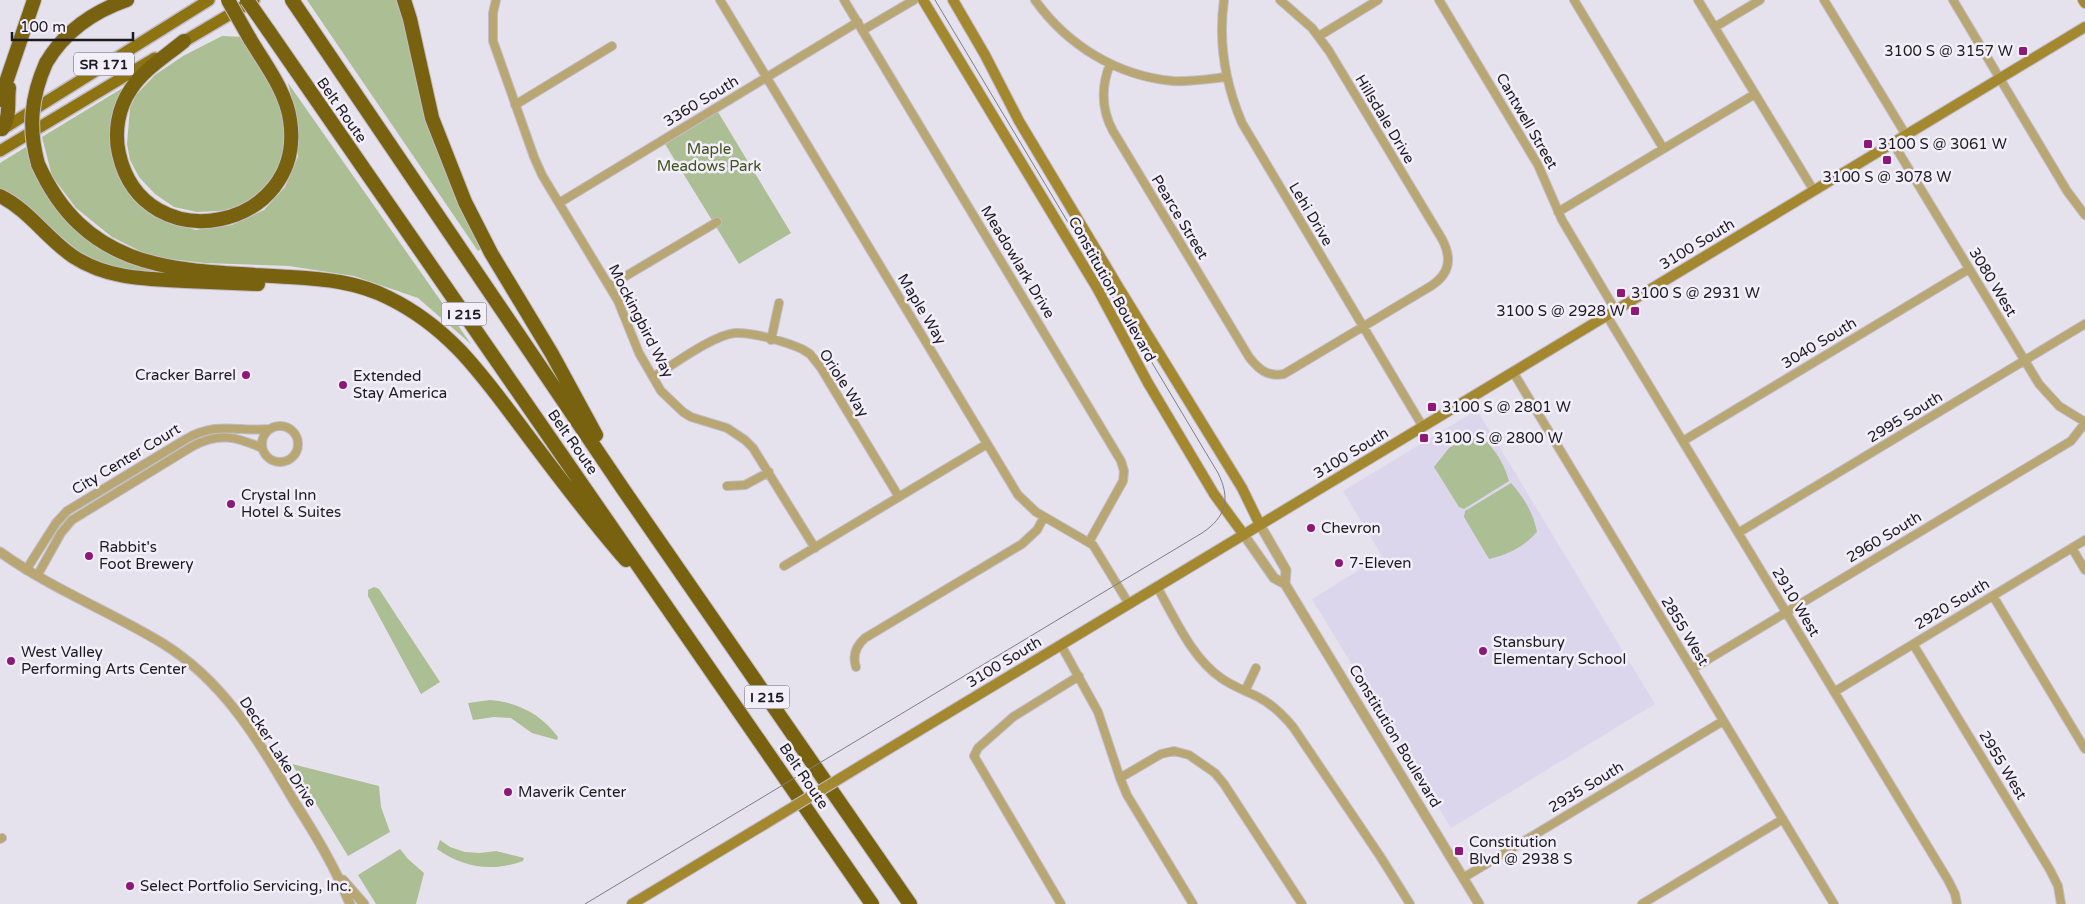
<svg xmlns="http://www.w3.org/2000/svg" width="2085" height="904" viewBox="0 0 2085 904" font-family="'Varela Round',sans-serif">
<rect width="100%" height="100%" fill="#e5e1ed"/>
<path fill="#dbd6ec" d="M1477,410L1655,704L1451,828L1312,599L1382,556L1343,491Z"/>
<path fill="#acbe93" d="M307,0H399L412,47L482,248L478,251Z
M222,36L245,37L280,99L288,131L285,157L266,189L236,210L197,212L174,207L155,194L139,177L130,160L127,144L130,108L136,95L155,75L183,56Z
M288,83L471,344L418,298L354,276L289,266L205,263L152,257L112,237L76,208L52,176L42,137L126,86L116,163L157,214L195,230L232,225L264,210L285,187L298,157V123Z
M718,112L791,233L739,264L665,144Z
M26,147L37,180L55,205L79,230L182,275L110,268L77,250L17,199L0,190V163Z
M1466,438L1484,439C1497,452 1504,464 1509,481L1464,509L1459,507L1434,467L1449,448Z
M1511,483C1524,498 1533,512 1537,532C1523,547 1510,554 1489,559L1464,517L1465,511Z
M374,587L379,589L440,682L421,694L368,596V590Z
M490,700C518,702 542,715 558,737L557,740L532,733L511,718L494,717L473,720L468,703Z
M292,764L379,786L381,807L390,832L348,856Z
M440,840L450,847L465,852L480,853L496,851L524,858L523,861C492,872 464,868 437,849Z
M400,849L408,859L424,873L416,904H376L358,875Z"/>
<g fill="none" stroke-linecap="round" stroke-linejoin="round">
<defs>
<path id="minor" d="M496,0L493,13V41L534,157L542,175L618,301L639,353L661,391L683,412L691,417L727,428L745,440L753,448L815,548
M720,0L1018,495L1036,512L1093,545L1129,604
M844,0L1121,461L1124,471L1123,481L1089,542
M1035,0C1067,45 1117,76 1173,81C1191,82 1208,79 1226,77
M1224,0C1218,43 1225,83 1242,123L1423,427
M1439,0L1538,165L1562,220L1616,311
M1574,0L1663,148
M1698,0L1814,191
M1824,0L1906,135
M1953,0L2067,191L2085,215
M1715,27L1760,0
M863,30L914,0
M1319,36L1378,0
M1110,64C1101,87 1101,109 1113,131L1249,357C1259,370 1268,377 1284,374L1431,286C1450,274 1452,258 1442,239L1329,51L1312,28L1280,0
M515,105L612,46
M1893,143L2039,384L2059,406L2085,422
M559,203L858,22
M1558,212L1755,94
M609,286L717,222
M1607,316L1948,880L1955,894L1957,904
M771,340L779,303
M1513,372L1834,904
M653,377C673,365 713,335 735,333C753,332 786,342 802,349L810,354L821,368L899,497
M262 444a18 18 0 1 1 36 0a18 18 0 1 1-36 0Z
M1683,441L1969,269
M727,486L745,485L769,472
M1738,533L2085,324
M2072,548L2085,570
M784,566L987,444
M26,570L56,523L67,511L186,439C218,421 236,432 270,429
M37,576L61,533L72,520L193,446C219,432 237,437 262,448
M1157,587C1175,618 1191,657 1221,678C1232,686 1246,691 1258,697C1272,704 1283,715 1293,727L1380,856L1410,904
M1993,596L2085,749
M1913,644L2050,870L2058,886L2061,904
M1061,645L1098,712L1120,778L1127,795L1193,904
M856,667C852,655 856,646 865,638L1022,544L1037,530L1044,517
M1692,669L2071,441L2085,423
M1245,691L1256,668
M1834,692L2085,540
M1120,778L1161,754L1174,751L1189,755L1215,773L1224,784L1302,904
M0,839L2,838
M1463,878L1723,721
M1061,904L974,756L978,748L1013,717L1079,676
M1642,904L1783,819"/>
<path id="tertiary" d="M1260,525L1286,570L1285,584
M1244,535L1274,578L1285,584L1479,904
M0,552C50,588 109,611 162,643C224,681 258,740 294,801C315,834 335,867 350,904
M343,880L364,904"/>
<path id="secondary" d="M923,0L1097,288L1148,383L1214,494L1244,535
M953,0L985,55L1019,121L1119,288L1242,488L1260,525
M2083,0L2085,3
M862,765L2085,27
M632,904L765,824"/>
<path id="primary" d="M178,45L254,0
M1,130L209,0
M0,151L155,58"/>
<path id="motorway" d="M292,0L623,489L910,904
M404,0L410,19L432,118L465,202L491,253L552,354L596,435
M268,30L872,904
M184,41C166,56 144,69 131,89C118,108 114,132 119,154C144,263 307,230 290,120C286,91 265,64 250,39
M46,63C65,31 92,12 127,0
M0,100L34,0
M2,129C11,116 7,102 9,88
M38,164C89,277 184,270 290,277C325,279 358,282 389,298C452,329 484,378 525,432C558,476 590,519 626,560
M0,196C29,210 47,239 74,257C108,279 146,279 185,281C210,282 234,283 258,284"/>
</defs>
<use href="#minor" stroke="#c1bdc8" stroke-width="10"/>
<use href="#tertiary" stroke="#c1bdc8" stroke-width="11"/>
<use href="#secondary" stroke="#c1bdc8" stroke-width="12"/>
<use href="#primary" stroke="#c1bdc8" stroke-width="14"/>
<use href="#motorway" stroke="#c1bdc8" stroke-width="16"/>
<use href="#minor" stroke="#b8a772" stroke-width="8"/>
<use href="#tertiary" stroke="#b8a772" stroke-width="9"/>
<use href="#secondary" stroke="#a3882f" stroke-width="10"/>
<use href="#primary" stroke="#8d7311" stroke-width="11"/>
<use href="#motorway" stroke="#78620f" stroke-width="14"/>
<path stroke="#807d85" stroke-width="1" d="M585,904L1202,533C1226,517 1231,499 1218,473L935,0"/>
<defs>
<path id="secondary-bridge" d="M765,824L862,765"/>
<path id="motorway-bridge" d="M228,0L250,39
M247,0L268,30
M38,164C28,128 31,97 46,63"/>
</defs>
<use href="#secondary-bridge" stroke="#c1bdc8" stroke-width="12" stroke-linecap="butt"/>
<use href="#motorway-bridge" stroke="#c1bdc8" stroke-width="16" stroke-linecap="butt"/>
<use href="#secondary-bridge" stroke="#a3882f" stroke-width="10"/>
<use href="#motorway-bridge" stroke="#78620f" stroke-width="14"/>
</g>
<g fill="#8e1878" stroke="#f3effa" stroke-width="2">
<rect x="2018" y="46" width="10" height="10" rx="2.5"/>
<rect x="1863" y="139" width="10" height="10" rx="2.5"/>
<rect x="1882" y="155" width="10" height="10" rx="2.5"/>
<rect x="1616" y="288" width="10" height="10" rx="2.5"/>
<rect x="1630" y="306" width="10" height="10" rx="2.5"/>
<circle cx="246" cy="375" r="5"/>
<circle cx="343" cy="385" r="5"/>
<rect x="1427" y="402" width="10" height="10" rx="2.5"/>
<rect x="1419" y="433" width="10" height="10" rx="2.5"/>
<circle cx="231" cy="504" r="5"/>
<circle cx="1311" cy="528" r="5"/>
<circle cx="89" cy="556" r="5"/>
<circle cx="1339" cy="563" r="5"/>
<circle cx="1483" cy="651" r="5"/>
<circle cx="11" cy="661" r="5"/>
<circle cx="508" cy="792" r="5"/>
<rect x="1454" y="846" width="10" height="10" rx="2.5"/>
<circle cx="130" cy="886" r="5"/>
</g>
<g text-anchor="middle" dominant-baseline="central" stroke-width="5" stroke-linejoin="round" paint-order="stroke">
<g fill="#f3effa" stroke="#5d5b61" stroke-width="1">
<rect x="74" y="52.5" width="60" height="23" rx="4"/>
<rect x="441.5" y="302.5" width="45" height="23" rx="4"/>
<rect x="744.5" y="685.5" width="45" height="23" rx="4"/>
</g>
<g font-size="14" font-weight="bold" fill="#1d1b20">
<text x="104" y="64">SR 171</text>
<text x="464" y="314">I 215</text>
<text x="767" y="697">I 215</text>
</g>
<g font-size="15" fill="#1d1b20" stroke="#f3effa" text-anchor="start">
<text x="2013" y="51" text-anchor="end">3100 S @ 3157 W</text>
<text x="1878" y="144">3100 S @ 3061 W</text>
<text x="1887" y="177" text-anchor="middle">3100 S @ 3078 W</text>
<text x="1631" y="293">3100 S @ 2931 W</text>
<text x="1625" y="311" text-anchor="end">3100 S @ 2928 W</text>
<text x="236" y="375" text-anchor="end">Cracker Barrel</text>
<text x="353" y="376">Extended<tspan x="353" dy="17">Stay America</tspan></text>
<text x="1442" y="407">3100 S @ 2801 W</text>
<text x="1434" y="438">3100 S @ 2800 W</text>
<text x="241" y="495">Crystal Inn<tspan x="241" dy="17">Hotel &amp; Suites</tspan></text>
<text x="1321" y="528">Chevron</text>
<text x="99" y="547">Rabbit's<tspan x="99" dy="17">Foot Brewery</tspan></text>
<text x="1349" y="563">7-Eleven</text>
<text x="1493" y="642">Stansbury<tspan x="1493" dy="17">Elementary School</tspan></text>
<text x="21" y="652">West Valley<tspan x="21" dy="17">Performing Arts Center</tspan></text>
<text x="518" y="792">Maverik Center</text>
<text x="1469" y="842">Constitution<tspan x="1469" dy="17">Blvd @ 2938 S</tspan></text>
<text x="140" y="886">Select Portfolio Servicing, Inc.</text>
</g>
<g font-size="15" fill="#1d1b20" stroke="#f3effa">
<text transform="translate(701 101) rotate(-31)">3360 South</text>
<text transform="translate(342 110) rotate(55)">Belt Route</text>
<text transform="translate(1385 119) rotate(59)">Hillsdale Drive</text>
<text transform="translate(1527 121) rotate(60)">Cantwell Street</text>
<text transform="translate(1311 214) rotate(59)">Lehi Drive</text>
<text transform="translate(1180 217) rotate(59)">Pearce Street</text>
<text transform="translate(1697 244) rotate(-31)">3100 South</text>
<text transform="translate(1018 262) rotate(59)">Meadowlark Drive</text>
<text transform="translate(1993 282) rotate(59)">3080 West</text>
<text transform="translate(1112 289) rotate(61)">Constitution Boulevard</text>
<text transform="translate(922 309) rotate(59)">Maple Way</text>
<text transform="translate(641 321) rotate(63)">Mockingbird Way</text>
<text transform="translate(1819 343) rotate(-31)">3040 South</text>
<text transform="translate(844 383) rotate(57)">Oriole Way</text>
<text transform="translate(1905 417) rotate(-31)">2995 South</text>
<text transform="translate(573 442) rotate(55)">Belt Route</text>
<text transform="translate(1351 453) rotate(-31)">3100 South</text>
<text transform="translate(126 459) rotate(-31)">City Center Court</text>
<text transform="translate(1884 537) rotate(-31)">2960 South</text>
<text transform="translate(1796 602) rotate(59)">2910 West</text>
<text transform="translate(1952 604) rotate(-31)">2920 South</text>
<text transform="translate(1685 631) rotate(59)">2855 West</text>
<text transform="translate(1004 662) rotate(-31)">3100 South</text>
<text transform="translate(1395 736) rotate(59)">Constitution Boulevard</text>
<text transform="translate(278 752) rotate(57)">Decker Lake Drive</text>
<text transform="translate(2003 765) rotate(59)">2955 West</text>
<text transform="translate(804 776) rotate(56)">Belt Route</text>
<text transform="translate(1586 787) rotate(-31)">2935 South</text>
</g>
<g font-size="15" fill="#40521e" stroke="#f3effa">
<text x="709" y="149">Maple<tspan x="709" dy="17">Meadows Park</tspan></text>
</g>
</g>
<path d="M12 32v8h121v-8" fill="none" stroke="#1d1b20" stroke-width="2.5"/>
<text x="20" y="32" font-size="15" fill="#1d1b20" stroke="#f3effa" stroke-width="4" paint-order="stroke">100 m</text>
</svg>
